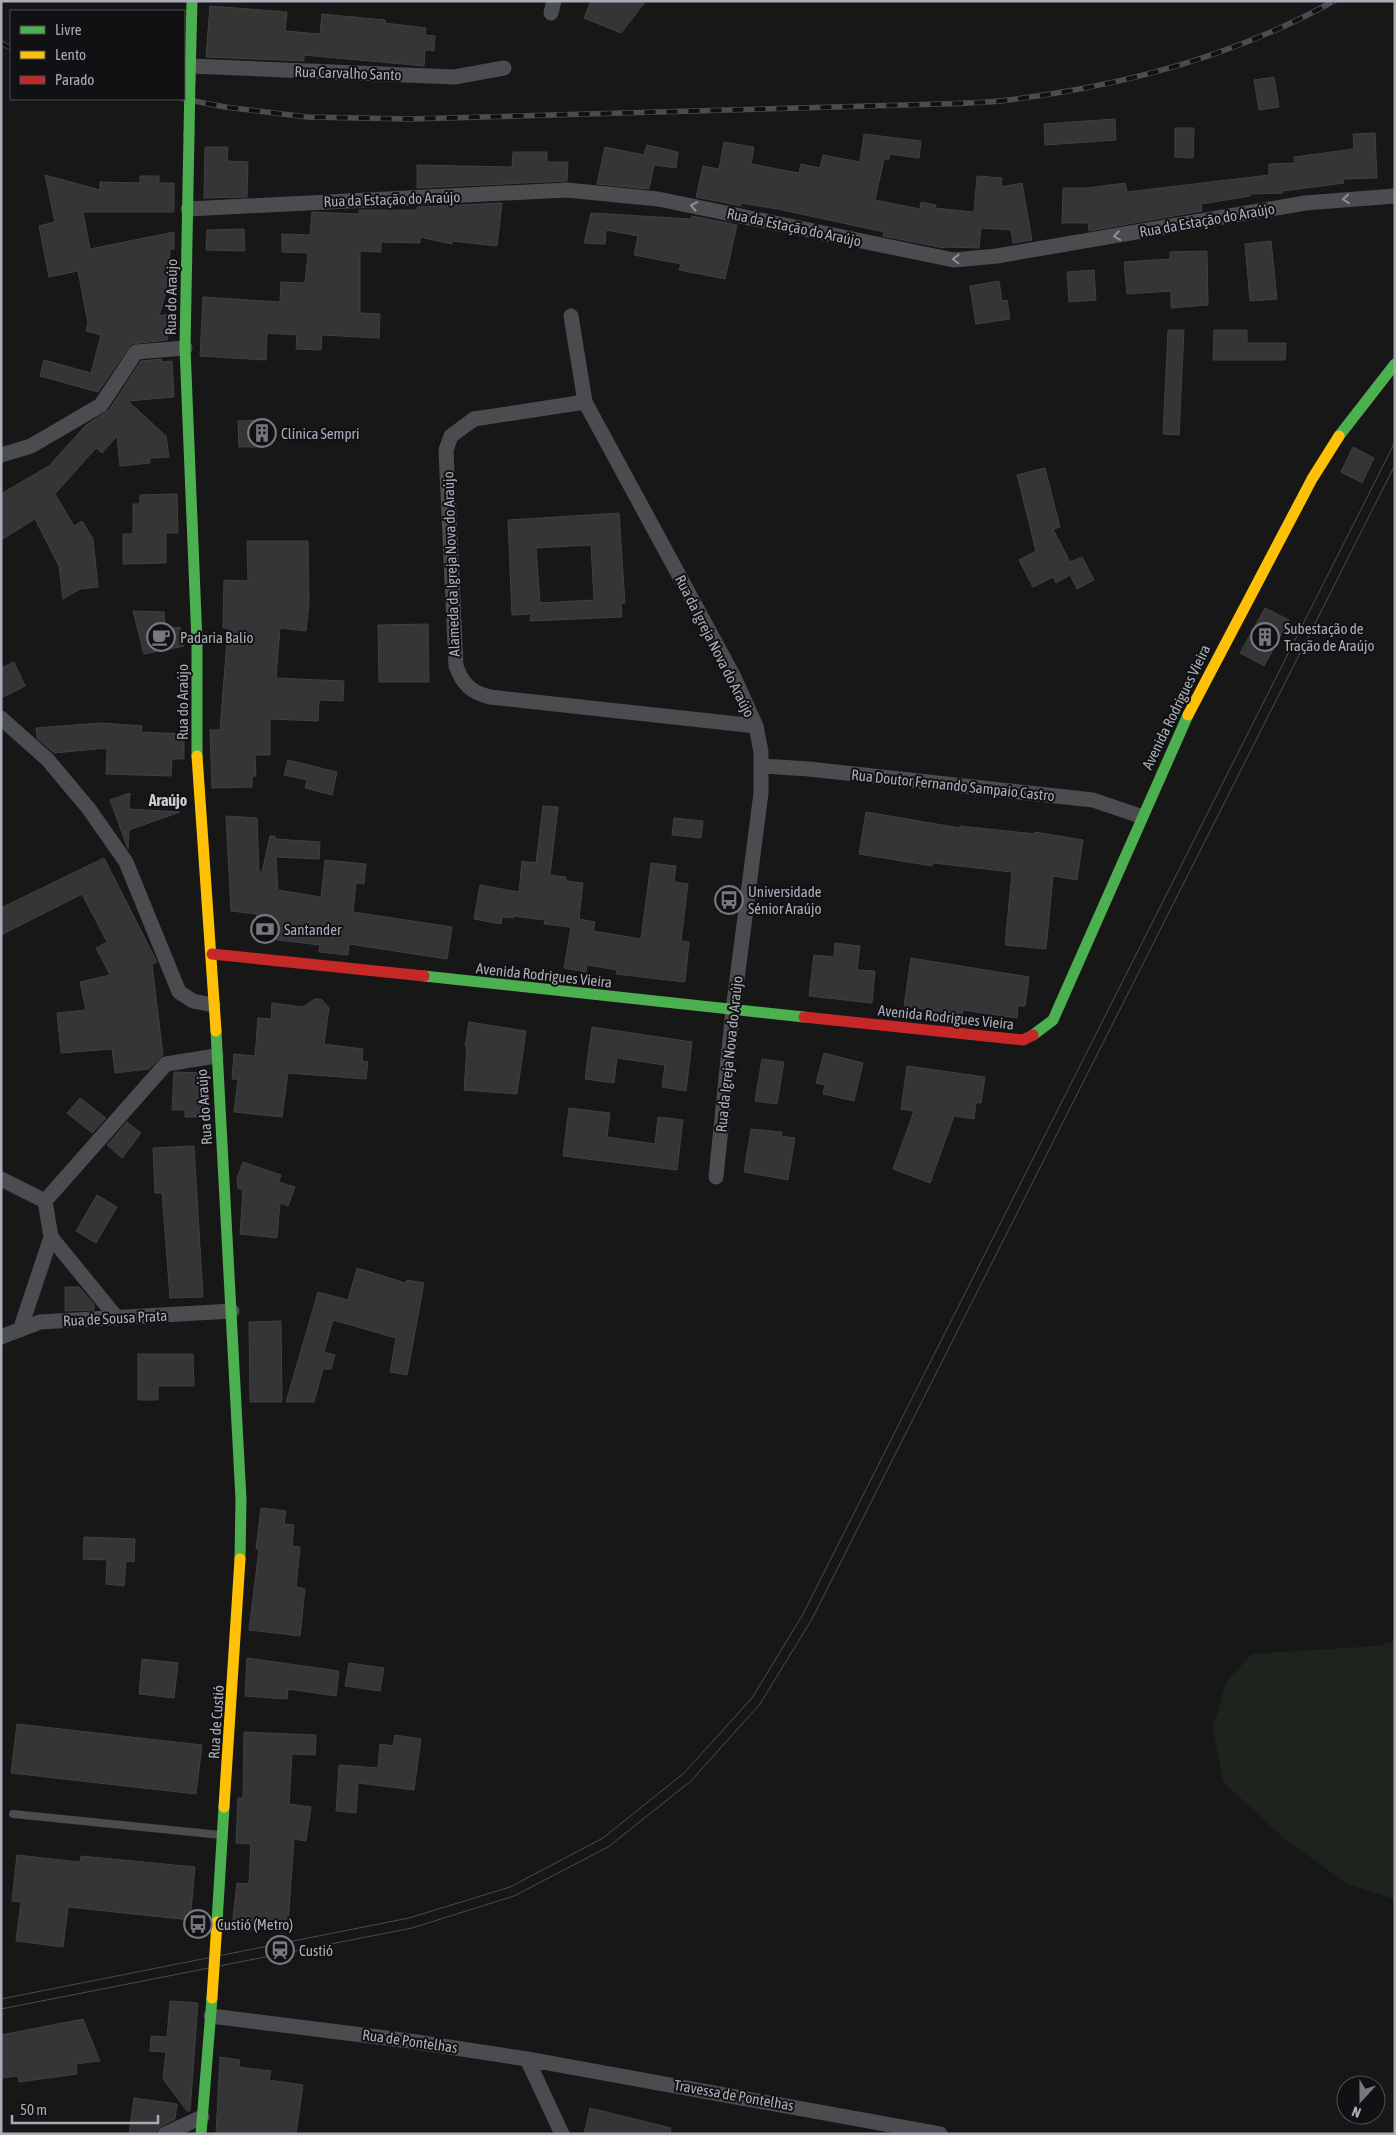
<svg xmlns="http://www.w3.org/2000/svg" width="1396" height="2135" viewBox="0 0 1396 2135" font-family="'Asap Condensed',sans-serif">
<rect width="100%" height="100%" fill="#171717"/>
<path fill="#1d241e" d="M1395,1641V1899L1349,1885L1286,1840L1223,1782L1213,1728L1226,1682L1252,1654L1377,1646Z"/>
<path fill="#353536" stroke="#3f4043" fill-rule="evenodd" d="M591,1H646L621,33L584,18Z
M210,6L287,12L285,31L320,34L322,14L385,20V23L426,28L425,35L435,36L434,51L425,50L424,66L304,55V61L206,57Z
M1274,77L1279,107L1259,110L1254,80Z
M1115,119L1116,140L1045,145L1044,124Z
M1175,128H1194L1193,158L1175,157Z
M1375,133L1377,178L1343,179L1344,183L1283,191V193L1250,194V196L1201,204L1202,211L1089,231L1088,223H1062L1063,188H1088L1125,183L1127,192L1269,175V164L1295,163L1294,157L1354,149L1353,134Z
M864,134L921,141L919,158L889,154V159H884L875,200L920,209L921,202L936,205L935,208L974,212L977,176L1002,178L1001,187L1022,183L1032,240L1013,243L1011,230L981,228L979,248L944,247V248L883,236L884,232L778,209L741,203V206L696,197L703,166L719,169L724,142L754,147L751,164L799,173L801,164L820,168L823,155L860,162Z
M647,145L678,152L676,168L654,165L649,189L597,184L605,147L644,155Z
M205,147H228L227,161L248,162L247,197L204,198Z
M513,152H547V162H568L567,181L417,188V165L512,167Z
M45,175L100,190V182L140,183V176H159V183H174V212H83L90,249L174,232V249H170L169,282L159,316L173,313L167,340L131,344L98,392L40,376L44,360L91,373L101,335L86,331L88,323L78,271L49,277L39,226L55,222Z
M502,203L497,246L452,241V244L420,237V243L381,242V252L360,251V313L380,314L379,338L322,335L321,350L296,349L297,335L267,333L266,360L200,356L203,297L280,302L281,282L305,283L308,253L282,252V234L310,235L312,212L359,214V210H417V207Z
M591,213L691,219L692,216L737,225L725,279L679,270L681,264L634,255L638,236L606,230L605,244L584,243Z
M244,229L245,251L206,250L207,230Z
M1271,241L1277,299L1250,301L1245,244Z
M1207,251L1208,305L1171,308V291L1127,294L1124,262L1170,259V252Z
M1094,270L1096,300L1069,302L1067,272Z
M999,281L1002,301L1007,300L1010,319L976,324L970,286Z
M1168,330H1184L1179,435L1163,434Z
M1214,330H1247V343H1286L1285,360H1213Z
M162,359L161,362L172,361L174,397L128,401L166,436L169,457L150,458V463L120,466L117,436L102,453L96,448L55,494L74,526L82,521L93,539L98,587L80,589L63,599L59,566L35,519L1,540V494L49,466L86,425L109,410L141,361Z
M262,420L261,447H239L238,421Z
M1353,447L1374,458L1362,483L1341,472Z
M1045,468L1060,527L1053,529L1070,562L1082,557L1094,580L1077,589L1070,575L1056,583L1053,577L1033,587L1019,560L1036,551L1017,475Z
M177,494L178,533H166V563L123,564V534H133V504H140V495Z
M619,513L625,603L621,604L622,617L530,621L531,614L512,615L508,520ZM591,545L594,600L540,603L536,548Z
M247,541H308L309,602L306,631L280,628L276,678L344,681L343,701L319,700L318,721L270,719V755H255L256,776H252V787L212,788L210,730H220L228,628H223L224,580L248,581Z
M1265,608L1289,620L1264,666L1240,653Z
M133,611L164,612L165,629L180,627L184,646L144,654Z
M428,624L429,682H379L378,625Z
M14,662L25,686L1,698V668Z
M101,723L142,726L141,732L184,734V759H172L171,776L106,774L107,748L54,753L37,738L36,728Z
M288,760L337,772L332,795L305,788L307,780L284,775Z
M130,793L129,809L180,812L129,830L128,849L110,800Z
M543,806L558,807L550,875L566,877V881L583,883L579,919L595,922L593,931L641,939L651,863L676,866L674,882L688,884L681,941L689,942L685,982L616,974L617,970L587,965L586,972L564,968L571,927L544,924L545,920L513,916V918L502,917L501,924L474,919L480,885L519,892L522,861L536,863Z
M866,812L960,828V826L1035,834V832L1083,840L1077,880L1053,876L1046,949L1005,945L1012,872L933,863L932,866L859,854Z
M226,816L257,818L259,872H262L270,836H275V839L320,842L319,859L276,857L278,890L321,897L325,860L366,864L364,884L356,883L353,912L452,927L447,959L349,944L348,955L338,954L319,952L320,945L253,937L257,914L231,911Z
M674,818L703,821L701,838L672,835Z
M104,858L157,962L152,964L163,1055L149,1069L115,1073L112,1049L61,1053L57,1013L86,1010L80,982L110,975L96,948L107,942L82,894L1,935V908Z
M835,943L860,946L857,970L875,971L872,1003L809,996L814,955L834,957Z
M911,958L1029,977L1025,1006H1018L1017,1018L963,1010L962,1015L904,1006Z
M315,999H321L329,1008L324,1044L363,1049L362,1061L368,1062L366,1079L288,1073L282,1117L234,1112L238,1079H232L234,1054L255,1056L258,1018L271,1019L272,1003L303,1007Z
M469,1022L526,1031L517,1094L464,1090L467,1046H465Z
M592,1027L692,1042L686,1091L662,1087L665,1065L617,1058L614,1083L585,1079Z
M824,1053L863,1063L854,1101L823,1094L825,1085L816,1083Z
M762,1059L784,1062L777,1104L755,1101Z
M907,1066L985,1077L981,1103H976L974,1119L954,1116L930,1183L893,1169L914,1111L901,1109Z
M174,1072L205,1073L203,1117H185V1110H172Z
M80,1098L106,1118L92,1133L67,1113Z
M569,1108L610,1113L607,1137L655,1144L658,1117L683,1120L677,1170L563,1156Z
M127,1122L141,1133L122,1158L107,1145Z
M751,1129L782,1132L781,1136L795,1138L788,1180L744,1172Z
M194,1146L203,1297L170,1298L162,1193H155L153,1148Z
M243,1162L281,1175L279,1182L295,1187L288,1206L280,1203L277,1238L240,1234L243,1190L238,1188L237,1178Z
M97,1195L117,1207L96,1243L76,1231Z
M357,1268L406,1283L407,1280L424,1283L407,1375L390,1372L396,1338L333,1320L324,1352L335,1355L331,1369H323L314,1402H286L318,1292L348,1300Z
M65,1287H79L94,1304V1310L65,1311Z
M281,1321L282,1402H250L249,1322Z
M138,1354H193L194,1386H158V1400H138Z
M261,1508L286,1511L284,1524L294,1525L292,1546L300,1547L296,1587L305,1589L300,1636L249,1630L259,1549H256Z
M84,1537L135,1539L134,1562L126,1561L124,1586L106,1584L107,1560L83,1559Z
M247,1658L339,1671L336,1696L288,1689L287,1699L245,1696Z
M142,1659L178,1663L174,1698L139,1694Z
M349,1663L384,1668L380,1691L345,1686Z
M17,1724L202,1745L196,1794L11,1773Z
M244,1732L316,1735L315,1755L292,1754L289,1804L311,1807L306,1841L294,1839L288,1924L254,1929L232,1928L237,1883L249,1884L251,1844L236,1843L238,1798H243Z
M395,1735L421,1739L414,1790L358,1783L356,1813L336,1811L339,1765L378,1768L380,1744L393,1746Z
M17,1855L80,1862L81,1856L195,1867L190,1920L68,1907L63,1947L16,1941L21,1902L12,1901Z
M170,2001L198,2003L190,2111H187L163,2079L166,2052L150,2051L151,2036L167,2037Z
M83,2019L100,2061L76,2064L77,2074L19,2082L18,2076L1,2078V2035Z
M220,2057L240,2060L239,2067L271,2071L269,2080L303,2085L296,2134H216Z
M134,2098L177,2104L175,2119L161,2126L154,2134H129Z
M590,2108L671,2128L670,2134H584Z"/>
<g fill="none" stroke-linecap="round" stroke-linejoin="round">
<path stroke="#4b4c50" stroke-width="8" d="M13,1814L221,1835"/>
<path stroke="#4b4c50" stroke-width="15" d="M551,13L554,1
M190,66L454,77L504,68
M188,209L567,190L658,199L954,260L997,256L1305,203L1395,196
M571,316L585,402L733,675L756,726L761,752V793L733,1010L716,1177
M585,402L474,419L451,436L446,450L456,666C463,685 471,692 490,697L756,726
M1,455L31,446L101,405L136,352L185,348
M1,718L47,759L89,809L126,862L179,992L193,1001L213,1005
M763,766L809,769L1093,800L1140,816
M1,1179L45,1201L166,1064L216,1056
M51,1237L117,1318
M20,1330L51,1237L45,1201
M1,1337L40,1322L232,1311
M211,2016L410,2041L527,2059L562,2134
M527,2059L940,2134
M165,2134L202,2117"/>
<path stroke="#4caf50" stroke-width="11" d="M190,80L192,1
M189,134L185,348L197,642V756
M1339,436L1395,364
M424,976L804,1017
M216,1031L241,1499L240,1559
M1033,1035L1053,1020L1188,715
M217,1922L224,1807
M201,2134L212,1998"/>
<path stroke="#ffc107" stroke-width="11" d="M1188,715L1312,479L1339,436
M197,756L216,1031
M224,1807L240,1559"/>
<path stroke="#c62828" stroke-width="11" d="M212,954L424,976
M804,1017L1023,1040L1033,1035"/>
<path stroke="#4b4c4f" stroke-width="1" d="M1,1999L409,1918L510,1887L603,1838L684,1773L752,1698L803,1614L1395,442
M1,2009L412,1928L514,1896L608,1847L691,1781L760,1704L812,1619L1395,465"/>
<defs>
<path id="rail" d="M1,43L11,48
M184,99L225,107L307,117L411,119L940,104C965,103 991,103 1016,99C1126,85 1237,55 1334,1"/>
</defs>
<use href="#rail" stroke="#4b4c4f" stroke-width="5.5"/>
<use href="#rail" stroke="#111113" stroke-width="4" stroke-dasharray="11" stroke-linecap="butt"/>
<path stroke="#4caf50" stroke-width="11" d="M189,134L190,80"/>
<path stroke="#ffc107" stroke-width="11" d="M212,1998L217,1922"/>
</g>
<defs><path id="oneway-chevron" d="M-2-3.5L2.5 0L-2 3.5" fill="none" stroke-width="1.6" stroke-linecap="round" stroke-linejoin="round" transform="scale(1.25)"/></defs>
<g stroke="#8c9099">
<use href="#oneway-chevron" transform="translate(1346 199) rotate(175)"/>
<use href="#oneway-chevron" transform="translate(694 206) rotate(-169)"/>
<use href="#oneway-chevron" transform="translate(1117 236) rotate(171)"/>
<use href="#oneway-chevron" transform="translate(956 259) rotate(-179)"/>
</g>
<defs>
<symbol id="building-ring" viewBox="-11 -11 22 22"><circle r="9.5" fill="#111113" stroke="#757880" stroke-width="1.5"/><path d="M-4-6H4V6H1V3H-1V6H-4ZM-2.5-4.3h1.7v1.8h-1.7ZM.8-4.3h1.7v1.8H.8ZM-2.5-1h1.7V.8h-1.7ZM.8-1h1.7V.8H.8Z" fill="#757880"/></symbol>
<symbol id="cafe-ring" viewBox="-11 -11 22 22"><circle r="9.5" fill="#111113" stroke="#757880" stroke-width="1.5"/><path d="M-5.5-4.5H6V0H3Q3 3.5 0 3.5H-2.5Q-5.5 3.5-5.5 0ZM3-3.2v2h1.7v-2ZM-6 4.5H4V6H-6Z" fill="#757880"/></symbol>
<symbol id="bus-ring" viewBox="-11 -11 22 22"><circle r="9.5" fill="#111113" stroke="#757880" stroke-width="1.5"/><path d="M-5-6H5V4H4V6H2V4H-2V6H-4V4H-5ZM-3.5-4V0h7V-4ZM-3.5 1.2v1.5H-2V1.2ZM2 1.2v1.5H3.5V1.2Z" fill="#757880"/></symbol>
<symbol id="bank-ring" viewBox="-11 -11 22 22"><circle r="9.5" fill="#111113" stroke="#757880" stroke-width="1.5"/><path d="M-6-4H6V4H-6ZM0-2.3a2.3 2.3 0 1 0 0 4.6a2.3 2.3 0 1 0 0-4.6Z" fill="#757880"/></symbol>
<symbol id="station-ring" viewBox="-11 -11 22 22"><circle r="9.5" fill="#111113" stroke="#757880" stroke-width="1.5"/><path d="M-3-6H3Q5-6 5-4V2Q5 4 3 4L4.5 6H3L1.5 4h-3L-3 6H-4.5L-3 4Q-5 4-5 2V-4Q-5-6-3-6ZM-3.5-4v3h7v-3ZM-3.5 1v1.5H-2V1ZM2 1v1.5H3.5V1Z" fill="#757880"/></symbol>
</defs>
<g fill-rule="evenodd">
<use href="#building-ring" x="246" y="417" width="32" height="32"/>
<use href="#cafe-ring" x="145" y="621" width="32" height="32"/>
<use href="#building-ring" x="1249" y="621" width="32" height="32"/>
<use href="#bus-ring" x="713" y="884" width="32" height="32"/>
<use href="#bank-ring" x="249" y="913" width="32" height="32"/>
<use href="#bus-ring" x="182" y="1908" width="32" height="32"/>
<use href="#station-ring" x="264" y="1934" width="32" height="32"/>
</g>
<g text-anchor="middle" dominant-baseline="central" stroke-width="4" stroke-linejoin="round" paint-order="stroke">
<g font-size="15" fill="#a8adb8" stroke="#111113">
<text transform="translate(348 73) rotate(2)">Rua Carvalho Santo</text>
<text transform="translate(392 199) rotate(-2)">Rua da Estação do Araújo</text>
<text transform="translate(1207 220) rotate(-10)">Rua da Estação do Araújo</text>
<text transform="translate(794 227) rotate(12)">Rua da Estação do Araújo</text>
<text transform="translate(171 297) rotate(-89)">Rua do Araújo</text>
<text transform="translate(451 564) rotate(-92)">Alameda da Igreja Nova do Araújo</text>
<text transform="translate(715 646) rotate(63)">Rua da Igreja Nova do Araújo</text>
<text transform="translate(182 702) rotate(-90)">Rua do Araújo</text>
<text transform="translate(1176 707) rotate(-64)">Avenida Rodrigues Vieira</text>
<text transform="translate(953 785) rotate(6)">Rua Doutor Fernando Sampaio Castro</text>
<text transform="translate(544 975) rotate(6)">Avenida Rodrigues Vieira</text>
<text transform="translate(946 1017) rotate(6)">Avenida Rodrigues Vieira</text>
<text transform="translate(729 1054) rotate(-84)">Rua da Igreja Nova do Araújo</text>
<text transform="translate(204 1107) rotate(-94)">Rua do Araújo</text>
<text transform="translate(115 1318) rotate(-3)">Rua de Sousa Prata</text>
<text transform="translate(216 1722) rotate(-86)">Rua de Custió</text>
<text transform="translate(410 2041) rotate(8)">Rua de Pontelhas</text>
<text transform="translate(734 2095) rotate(10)">Travessa de Pontelhas</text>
</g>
<g font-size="15" fill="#a8adb8" stroke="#111113" text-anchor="start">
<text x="281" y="433">Clínica Sempri</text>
<text x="1284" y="628">Subestação de<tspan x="1284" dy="17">Tração de Araújo</tspan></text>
<text x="180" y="637">Padaria Balio</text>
<text x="748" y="891">Universidade<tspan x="748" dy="17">Sénior Araújo</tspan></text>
<text x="284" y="929">Santander</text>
<text x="217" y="1924">Custió (Metro)</text>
<text x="299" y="1950">Custió</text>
</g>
<g font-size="16" font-weight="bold" fill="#c9ccd4" stroke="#111113">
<text x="168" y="800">Araújo</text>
</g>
</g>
<rect width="1396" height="2135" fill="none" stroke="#a8adb8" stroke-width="5"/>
<rect x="10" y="10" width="175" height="90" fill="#111113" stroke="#4d4f55"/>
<rect x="20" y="26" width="25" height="8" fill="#4caf50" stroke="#4d4f55"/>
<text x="55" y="35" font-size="15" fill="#a8adb8">Livre</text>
<rect x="20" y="51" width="25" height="8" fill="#ffc107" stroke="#4d4f55"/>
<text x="55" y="60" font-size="15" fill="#a8adb8">Lento</text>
<rect x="20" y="76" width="25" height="8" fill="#c62828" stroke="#4d4f55"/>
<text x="55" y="85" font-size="15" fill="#a8adb8">Parado</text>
<g transform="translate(1361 2100) rotate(201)"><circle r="24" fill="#111113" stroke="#4d4f55"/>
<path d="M0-4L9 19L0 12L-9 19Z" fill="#757880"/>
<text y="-8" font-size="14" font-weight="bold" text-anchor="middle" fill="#a8adb8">N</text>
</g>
<path d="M12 2115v8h146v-8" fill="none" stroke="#a8adb8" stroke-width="2.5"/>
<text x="20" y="2115" font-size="15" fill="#a8adb8" stroke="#111113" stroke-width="4" paint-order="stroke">50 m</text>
</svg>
